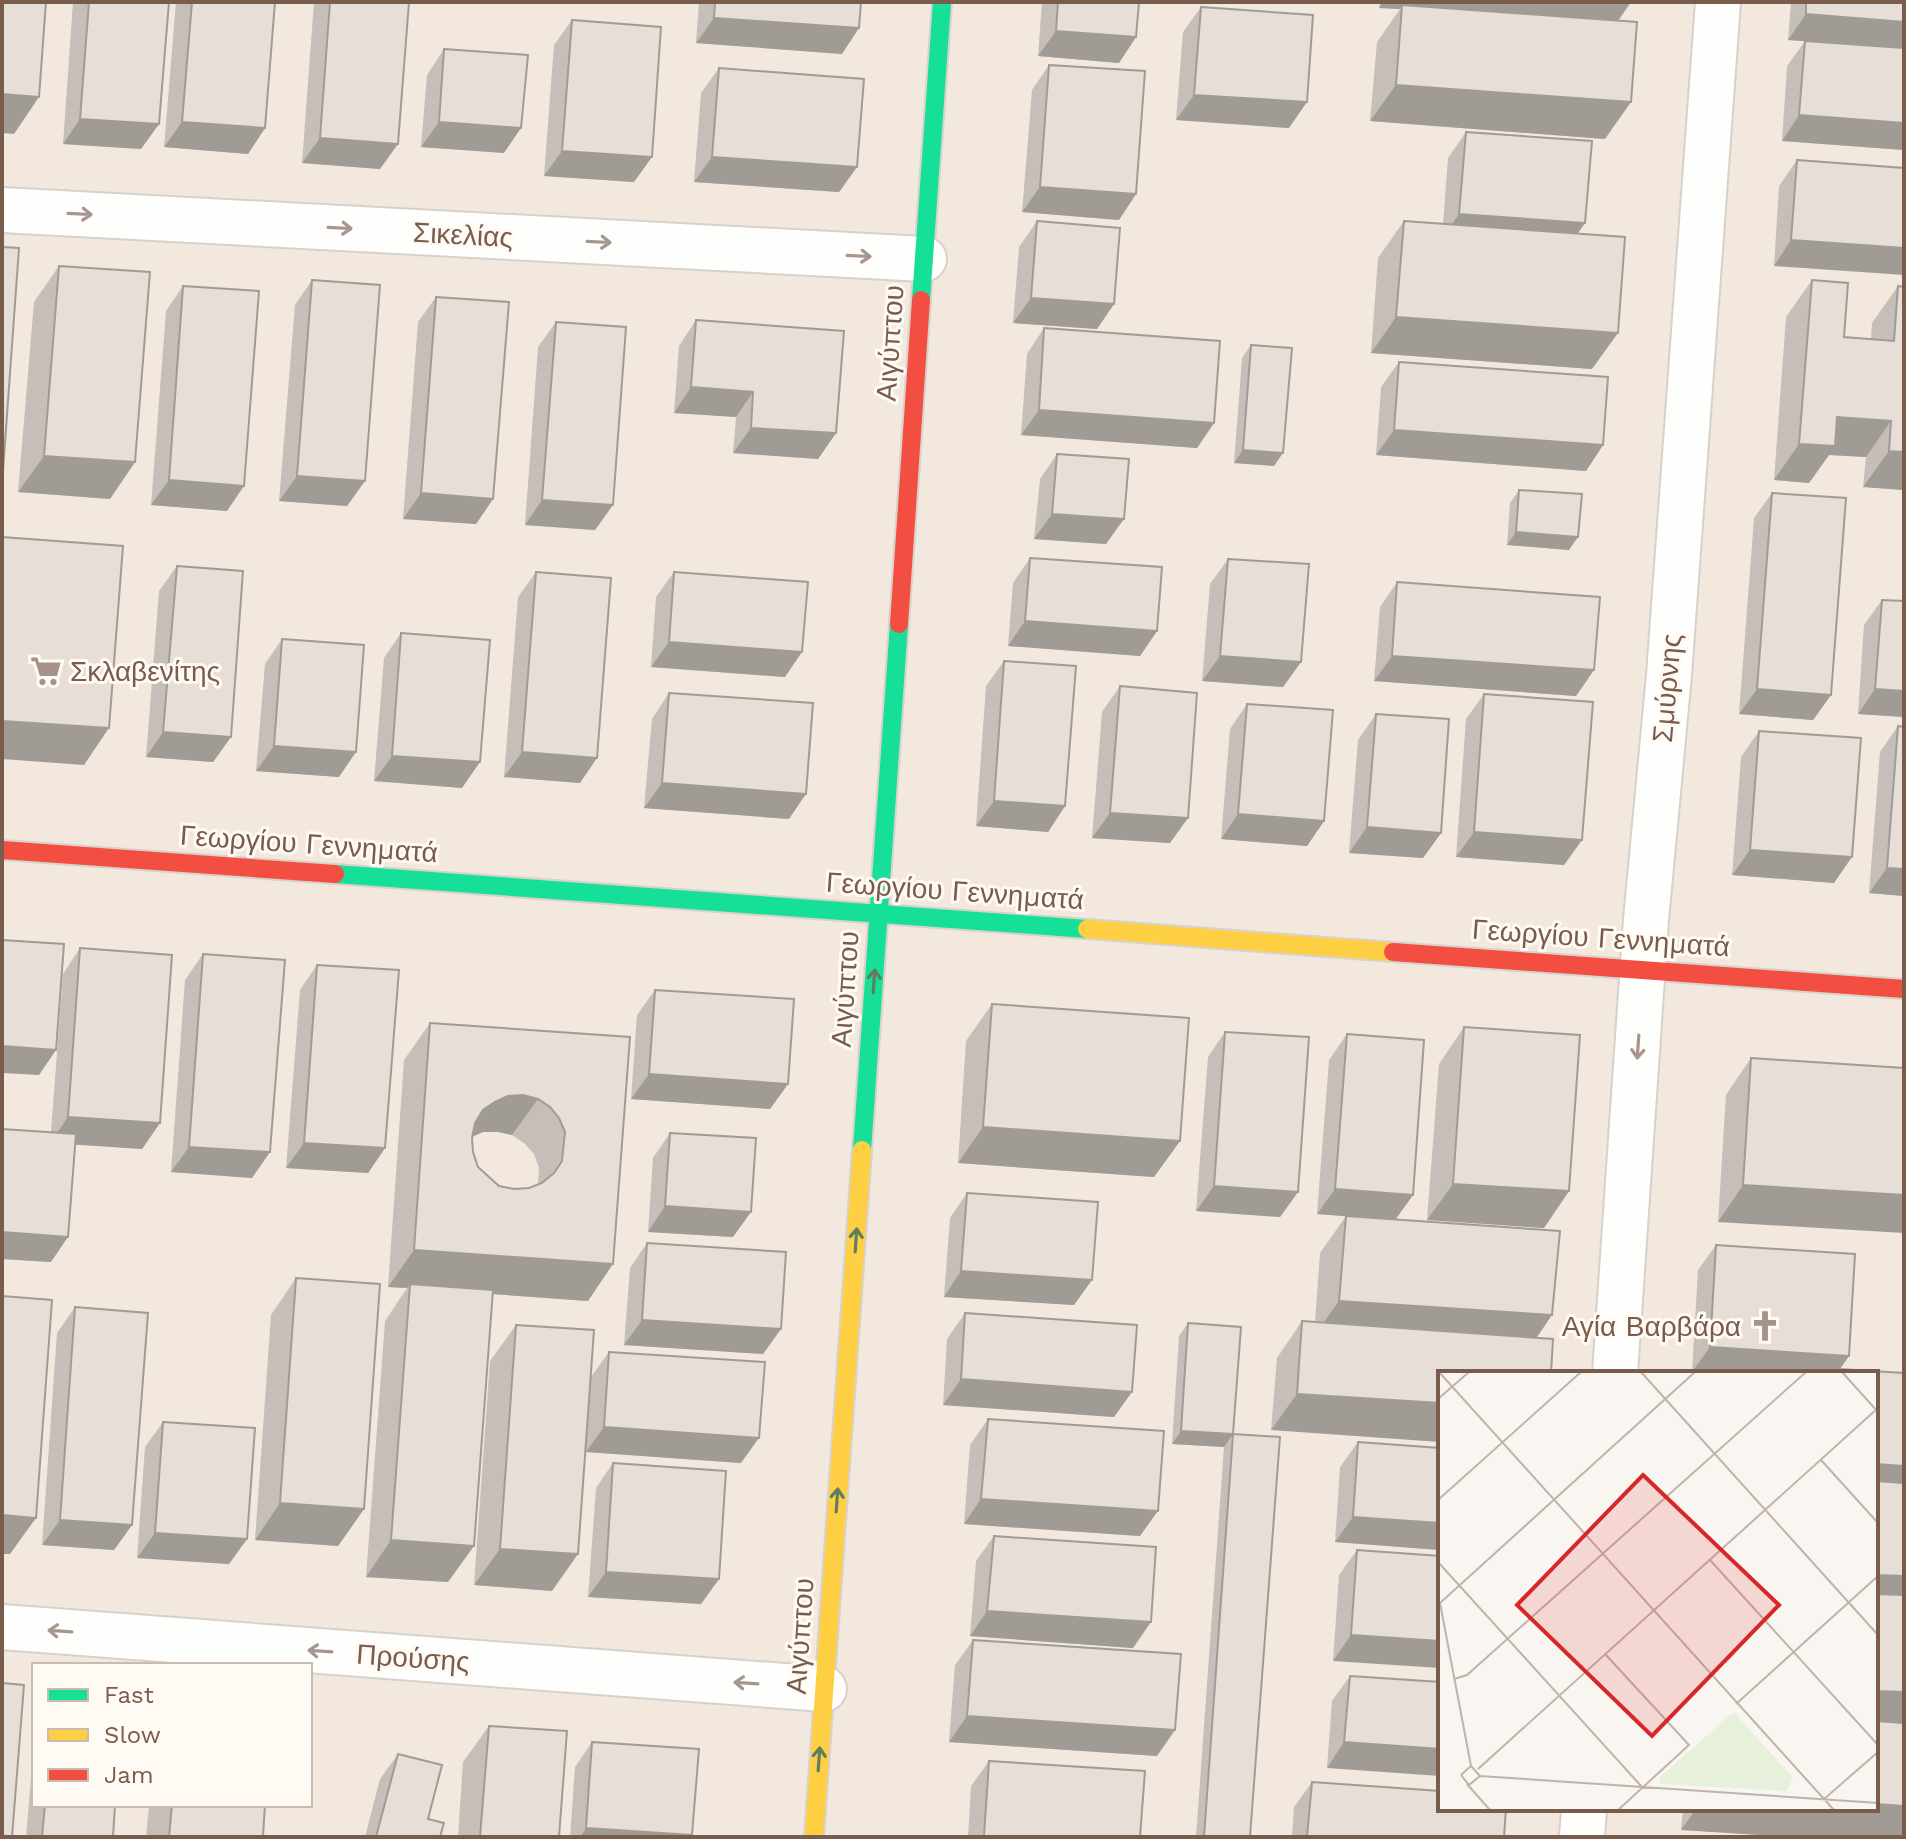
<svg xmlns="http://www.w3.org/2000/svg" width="1906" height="1839" viewBox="0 0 1906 1839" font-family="'Work Sans',sans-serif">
<rect width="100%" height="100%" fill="#f9f5f0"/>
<path fill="#f2e8de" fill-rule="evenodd" d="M2,2H1904V1837H2ZM1440,1373H1876V1809H1440ZM34,1665H310V1805H34Z"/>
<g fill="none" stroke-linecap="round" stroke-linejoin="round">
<defs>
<path id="street" d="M2,210L924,259
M1615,1373L1646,920L1669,675L1718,2
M2,1627L824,1689
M1582,1837L1584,1809"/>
<path id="fast" d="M921,300L942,2
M335,874L1087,929
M862,1150L899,624"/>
<path id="slow" d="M1087,929L1393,952
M814,1837L862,1150"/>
<path id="jam" d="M899,624L921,300
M2,850L335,874
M1393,952L1904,989"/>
</defs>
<use href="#street" stroke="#d7d1cb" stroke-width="48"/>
<use href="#fast" stroke="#d9d2cb" stroke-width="22"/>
<use href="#slow" stroke="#d9d2cb" stroke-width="22"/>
<use href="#jam" stroke="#d9d2cb" stroke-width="22"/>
<use href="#street" stroke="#fefefd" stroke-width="44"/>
<use href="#fast" stroke="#16e098" stroke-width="18"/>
<use href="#slow" stroke="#ffcf43" stroke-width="18"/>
<use href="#jam" stroke="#f24e42" stroke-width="18"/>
</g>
<path fill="#c6bfb9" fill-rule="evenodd" d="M73,2H169L159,124L141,149L63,144Z
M176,2H275L265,128L248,154L164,147Z
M314,2H409L380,169L302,163Z
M699,2H861L842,54L696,43Z
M1042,2H1139L1136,37L1119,63L1038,56Z
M1380,2H1631L1618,21L1605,139L1370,121L1377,42L1400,9L1379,8Z
M1791,2H1904V150L1782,141L1787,66L1805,41L1833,43L1788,40Z
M1201,7L1289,128L1176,120L1183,32Z
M572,20L634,182L544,176L554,45Z
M444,49L504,153L421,147L427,75Z
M1049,65L1136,194L1119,220L1022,212L1032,90Z
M719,68L857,167L839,192L694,182L701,93Z
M1466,132L1578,234L1592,369L1371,353L1378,258L1404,221L1443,224L1448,158Z
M1797,160L1904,168L1774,266L1779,186Z
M1037,221L1114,304L1097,329L1013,323L1019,247Z
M59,266L135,462L110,499L18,492L34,302Z
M312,280L365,481L347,506L279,501L295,305Z
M1812,280L1844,337L1871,339L1872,323L1898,286L1904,287V490L1863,487L1866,457L1829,455L1809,483L1774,480L1786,317Z
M183,286L227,511L151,505L166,311Z
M436,297L493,499L476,524L403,519L418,322Z
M696,320L836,433L818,459L733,453L736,417L674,413L679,346Z
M556,322L595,530L525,525L538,347Z
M1044,328L1214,423L1197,448L1021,435L1027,354Z
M1251,345L1274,466L1234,463L1242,358Z
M1399,362L1603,445L1586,471L1376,455L1381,387Z
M1057,454L1106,544L1034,539L1040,479Z
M1519,490L1569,550L1507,545L1510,503Z
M1772,493L1831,695L1813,720L1739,714L1754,518Z
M1030,558L1157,631L1140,656L1008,646L1013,583Z
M1228,559L1301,662L1283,687L1202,681L1210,584Z
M177,566L231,737L213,762L146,757L159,591Z
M536,572L580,783L504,777L518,597Z
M674,572L785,677L651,667L656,597Z
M1397,582L1594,670L1576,696L1374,681L1380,607Z
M1882,600L1904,717L1858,714L1864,625Z
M401,633L462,788L374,781L384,658Z
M282,639L339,777L256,771L265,664Z
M1004,661L1065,806L1048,832L976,826L986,686Z
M1120,686L1170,843L1092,838L1102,712Z
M669,693L789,819L644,808L652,719Z
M1484,694L1582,840L1564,865L1456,857L1466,719Z
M1247,704L1324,821L1307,846L1221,839L1230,729Z
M1376,714L1441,833L1423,858L1349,853L1358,740Z
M1898,726L1904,727V896L1869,893L1880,752Z
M1759,731L1834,883L1732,875L1741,757Z
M80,948L160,1123L142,1149L75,1144L51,1262L2,1259V1129L51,1132L63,974Z
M203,954L270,1152L252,1178L171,1172L185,980Z
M317,965L385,1148L368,1173L286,1168L300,990Z
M655,990L788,1084L770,1109L631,1099L637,1015Z
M992,1004L1180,1141L1154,1177L958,1163L966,1041Z
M430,1023L630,1037L588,1301L492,1294L448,1582L366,1577L385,1321L407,1288L388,1287L404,1060ZM483,1132H498L512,1135L524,1143L534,1154L539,1168L538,1185L529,1188L514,1189L499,1186L478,1167L473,1152L472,1137Z
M1464,1027L1569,1191L1544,1228L1427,1220L1439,1064Z
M1225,1032L1298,1192L1280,1217L1196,1211L1208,1057Z
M1347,1034L1413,1195L1395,1220L1560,1231L1271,1430L1277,1358L1302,1321L1315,1322L1320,1253L1346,1216L1358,1217L1317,1214L1329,1060Z
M1751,1058L1904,1068L1718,1222L1726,1095Z
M670,1133L733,1237L648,1232L653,1158Z
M967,1193L1074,1305L944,1297L950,1218Z
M647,1243L781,1329L763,1354L624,1345L630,1268Z
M1716,1245L1855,1254L1849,1356L1840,1369L1904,1373V1837H1794L1681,1830L1683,1809H1876V1373L1692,1372L1698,1270Z
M296,1278L364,1509L338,1546L255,1540L271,1315Z
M75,1307L132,1525L114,1550L42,1545L57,1333Z
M965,1313L1114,1417L943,1405L947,1339Z
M1188,1323L1233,1434L1250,1837H1196L1224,1447L1172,1444L1179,1336Z
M516,1325L552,1591L474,1585L490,1361Z
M609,1352L741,1463L586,1452L591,1377Z
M988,1419L1140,1536L964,1524L970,1445Z
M163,1422L247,1539L229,1564L137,1558L145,1447Z
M1358,1442L1440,1448V1550L1335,1542L1340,1467Z
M613,1463L719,1579L701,1604L588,1597L596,1488Z
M994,1536L1133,1648L970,1636L976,1561Z
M1357,1550L1440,1556L1333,1661L1339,1575Z
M973,1640L1157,1756L949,1742L955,1665Z
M1350,1676L1440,1682L1327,1768L1332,1701Z
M489,1726L559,1837H458L463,1762Z
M592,1742L691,1837H570L575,1767Z
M34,1743V1805H115L113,1837H26Z
M398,1754L428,1819L440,1837H365L380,1779Z
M989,1761L1140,1837H968L971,1786Z
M1312,1782L1504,1837H1292L1294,1807Z
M149,1805H265L263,1837H146Z"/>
<path fill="#a19b96" d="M1383,2H1631L1615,25L1402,5L1400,9L1379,8Z
M1806,14L1904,22V48L1788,40Z
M714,18L859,28L842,54L696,43Z
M1056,31L1136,37L1119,63L1038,56Z
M1396,85L1631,102L1605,139L1370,121Z
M2,94L39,97L14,134L2,133Z
M1194,95L1307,102L1289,128L1176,120Z
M1799,115L1904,123V150L1782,141Z
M80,119L159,124L141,149L63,144Z
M182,122L265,128L248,154L164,147Z
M439,122L521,128L504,153L421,147Z
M320,138L398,144L380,169L302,163Z
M562,151L652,157L634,182L544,176Z
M712,157L857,167L839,192L694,182Z
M1040,187L1136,194L1119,220L1022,212Z
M1459,214L1585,223L1567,249L1442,239Z
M1791,240L1904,248V275L1774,266Z
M1031,298L1114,304L1097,329L1013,323Z
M1396,317L1618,333L1592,369L1371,353Z
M691,387L753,392L736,417L674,413Z
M1039,410L1214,423L1197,448L1021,435Z
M1837,417L1891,421L1866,457L1829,455L1809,483L1774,480L1799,444Z
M751,428L836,433L818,459L733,453Z
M1394,430L1603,445L1586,471L1376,455Z
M1243,450L1283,453L1274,466L1234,463Z
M1889,451L1904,452V490L1863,487Z
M44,456L135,462L110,499L18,492Z
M297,476L365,481L347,506L279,501Z
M169,480L244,486L227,511L151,505Z
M421,493L493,499L476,524L403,519Z
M542,500L613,505L595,530L525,525Z
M1052,514L1124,519L1106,544L1034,539Z
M1516,532L1578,537L1569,550L1507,545Z
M1025,621L1157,631L1140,656L1008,646Z
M669,642L802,652L785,677L651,667Z
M1220,656L1301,662L1283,687L1202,681Z
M1392,656L1594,670L1576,696L1374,681Z
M1757,689L1831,695L1813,720L1739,714Z
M1875,689L1904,691V717L1858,714Z
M2,721L109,728L84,765L2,759Z
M163,732L231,737L213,762L146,757Z
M274,746L356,752L339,777L256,771Z
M522,752L597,758L580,783L504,777Z
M392,756L480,762L462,788L374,781Z
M662,783L806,794L789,819L644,808Z
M994,801L1065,806L1048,832L976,826Z
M1110,813L1188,818L1170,843L1092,838Z
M1238,814L1324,821L1307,846L1221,839Z
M1367,827L1441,833L1423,858L1349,853Z
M1474,832L1582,840L1564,865L1456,857Z
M1750,850L1852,857L1834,883L1732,875Z
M1887,868L1904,869V896L1869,893Z
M2,1046L56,1050L39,1075L2,1073Z
M649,1074L788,1084L770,1109L631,1099Z
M523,1095L538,1099L512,1135L498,1132H483L469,1138L458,1147L483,1110L495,1102L508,1096Z
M68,1117L160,1123L142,1149L50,1143Z
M983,1127L1180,1141L1154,1177L958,1163Z
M304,1143L385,1148L368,1173L286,1168Z
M189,1147L270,1152L252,1178L171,1172Z
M1453,1184L1569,1191L1544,1228L1427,1220Z
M1743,1185L1904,1195V1233L1718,1222Z
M1214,1186L1298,1192L1280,1217L1196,1211Z
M1335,1189L1413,1195L1395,1220L1317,1214Z
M665,1206L751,1212L733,1237L648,1232Z
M2,1232L68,1237L51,1262L2,1259Z
M414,1250L613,1264L588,1301L410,1288V1284L407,1288L388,1287Z
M961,1271L1092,1280L1074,1305L944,1297Z
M1339,1301L1552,1315L1527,1352L1313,1337Z
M642,1320L781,1329L763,1354L624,1345Z
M1710,1347L1849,1356L1837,1373L1823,1368L1819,1373L1692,1372Z
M961,1379L1132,1392L1114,1417L943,1405Z
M1297,1394L1440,1403V1442L1271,1430Z
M604,1427L759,1438L741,1463L586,1452Z
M1181,1431L1233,1434L1224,1447L1172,1444Z
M1876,1464L1904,1466V1504L1876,1503Z
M981,1499L1158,1511L1140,1536L964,1524Z
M280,1503L364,1509L338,1546L255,1540Z
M2,1515L36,1518L10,1554H2Z
M1353,1517L1440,1523V1550L1335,1542Z
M60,1520L132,1525L114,1550L42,1545Z
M155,1533L247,1539L229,1564L137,1558Z
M391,1540L474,1546L448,1582L366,1577Z
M500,1549L578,1554L552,1591L474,1585Z
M606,1572L719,1579L701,1604L588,1597Z
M1876,1575L1904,1576V1599L1876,1613Z
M987,1611L1151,1622L1133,1648L970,1636Z
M1351,1635L1440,1641V1668L1333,1661Z
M1876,1691L1904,1692V1730L1876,1729Z
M967,1716L1175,1730L1157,1756L949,1742Z
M1344,1742L1440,1749V1776L1327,1768Z
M1876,1804L1904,1806V1837H1794L1681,1830L1696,1809H1876Z
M586,1828L692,1835L691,1837H580Z"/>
<path fill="#e6ded7" stroke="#a19b96" stroke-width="2" fill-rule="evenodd" d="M2,2H46L39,97L2,94Z
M89,2H169L159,124L80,119Z
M192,2H275L265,128L182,122Z
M330,2H409L398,144L320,138Z
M715,2H861L859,28L714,18Z
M1058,2H1139L1136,37L1056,31Z
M1806,2H1904V22L1806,14Z
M1402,5L1637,22L1631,102L1396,85Z
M1201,7L1313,15L1307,102L1194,95Z
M572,20L661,27L652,157L562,151Z
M1805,41L1904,48V123L1799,115Z
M444,49L528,55L521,128L439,122Z
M1049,65L1145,71L1136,194L1040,187Z
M719,68L864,79L857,167L712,157Z
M1466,132L1592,141L1585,223L1459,214Z
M1797,160L1904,168V248L1791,240Z
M1037,221L1120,228L1114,304L1031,298Z
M1404,221L1625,237L1618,333L1396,317Z
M2,247L19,248L3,471L2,470Z
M59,266L150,272L135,462L44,456Z
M312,280L380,285L365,481L297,476Z
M1812,280L1848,283L1844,337L1894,341L1898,286L1904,287V452L1889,451L1891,421L1837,417L1835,446L1799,444Z
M183,286L259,291L244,486L169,480Z
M436,297L509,302L493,499L421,493Z
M696,320L844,331L836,433L751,428L753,392L691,387Z
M556,322L626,327L613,505L542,500Z
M1044,328L1220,341L1214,423L1039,410Z
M1251,345L1292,348L1283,453L1243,450Z
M1399,362L1608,377L1603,445L1394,430Z
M1057,454L1129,459L1124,519L1052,514Z
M1519,490L1582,494L1578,537L1516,532Z
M1772,493L1846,498L1831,695L1757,689Z
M2,537L123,546L109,728L2,721Z
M1030,558L1162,567L1157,631L1025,621Z
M1228,559L1309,564L1301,662L1220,656Z
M177,566L243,571L231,737L163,732Z
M536,572L611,578L597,758L522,752Z
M674,572L808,582L802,652L669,642Z
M1397,582L1600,597L1594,670L1392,656Z
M1882,600L1904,601V691L1875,689Z
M401,633L490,640L480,762L392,756Z
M282,639L364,645L356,752L274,746Z
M1004,661L1076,666L1065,806L994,801Z
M1120,686L1197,693L1188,818L1110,813Z
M669,693L813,703L806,794L662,783Z
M1484,694L1593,702L1582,840L1474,832Z
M1247,704L1333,710L1324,821L1238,814Z
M1376,714L1449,719L1441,833L1367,827Z
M1898,726L1904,727V869L1887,868Z
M1759,731L1861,738L1852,857L1750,850Z
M2,940L64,944L56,1050L2,1046Z
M80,948L172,955L160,1123L68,1117Z
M203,954L285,960L270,1152L189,1147Z
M317,965L399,970L385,1148L304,1143Z
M655,990L794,999L788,1084L649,1074Z
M992,1004L1189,1018L1180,1141L983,1127Z
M430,1023L630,1037L613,1264L414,1250ZM523,1095L538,1099L550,1107L559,1118L565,1132L562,1161L554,1173L542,1183L529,1188L514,1189L499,1186L478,1167L473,1152L472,1138L475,1123L483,1110L495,1102L508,1096Z
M1464,1027L1580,1035L1569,1191L1453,1184Z
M1225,1032L1309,1037L1298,1192L1214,1186Z
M1347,1034L1424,1040L1413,1195L1335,1189Z
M1751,1058L1904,1068V1195L1743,1185Z
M2,1129L76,1134L68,1237L2,1232Z
M670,1133L756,1138L751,1212L665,1206Z
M967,1193L1098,1202L1092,1280L961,1271Z
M1346,1216L1560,1231L1552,1315L1339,1301Z
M647,1243L786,1252L781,1329L642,1320Z
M1716,1245L1855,1254L1849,1356L1710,1347Z
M296,1278L380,1284L364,1509L280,1503Z
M410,1284L493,1290L474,1546L391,1540Z
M2,1296L52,1300L36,1518L2,1515Z
M75,1307L148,1313L132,1525L60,1520Z
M965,1313L1137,1325L1132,1392L961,1379Z
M1302,1321L1553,1339L1551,1373H1440V1403L1297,1394Z
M1188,1323L1241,1327L1233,1434L1181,1431Z
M516,1325L594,1330L578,1554L500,1549Z
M609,1352L765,1362L759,1438L604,1427Z
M1823,1368L1904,1373V1466L1876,1464V1373H1822Z
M988,1419L1164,1431L1158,1511L981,1499Z
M163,1422L255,1428L247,1539L155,1533Z
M1233,1434L1280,1437L1250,1837H1204Z
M1358,1442L1440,1448V1523L1353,1517Z
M613,1463L726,1471L719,1579L606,1572Z
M1876,1481L1904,1483V1576L1876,1575Z
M994,1536L1156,1547L1151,1622L987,1611Z
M1357,1550L1440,1556V1641L1351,1635Z
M1876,1594L1904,1595V1692L1876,1691Z
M973,1640L1181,1654L1175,1730L967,1716Z
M1350,1676L1440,1682V1749L1344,1742Z
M2,1683L24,1685L12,1837H2Z
M1876,1721L1904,1723V1806L1876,1804Z
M489,1726L567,1731L559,1837H480Z
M592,1742L699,1749L692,1835L586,1828Z
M398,1754L442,1765L428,1819L444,1823L440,1837H376Z
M989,1761L1145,1771L1140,1837L984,1836Z
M1312,1782L1440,1791V1809H1506L1504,1837H1307Z
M45,1805H115L113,1837H42Z
M172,1805H265L263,1836L169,1837Z"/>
<defs><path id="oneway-shaft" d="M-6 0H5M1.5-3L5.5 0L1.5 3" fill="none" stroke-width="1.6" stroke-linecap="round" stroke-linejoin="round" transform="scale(2)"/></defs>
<g stroke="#a8958b">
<use href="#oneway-shaft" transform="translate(80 214) rotate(3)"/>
<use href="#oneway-shaft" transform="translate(340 228) rotate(3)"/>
<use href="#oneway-shaft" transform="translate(599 242) rotate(3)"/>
<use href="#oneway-shaft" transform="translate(859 256) rotate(3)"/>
<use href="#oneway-shaft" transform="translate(1638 1047) rotate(94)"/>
<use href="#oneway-shaft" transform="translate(60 1631) rotate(-176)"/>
<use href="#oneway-shaft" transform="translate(320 1651) rotate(-176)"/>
<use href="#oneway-shaft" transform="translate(746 1683) rotate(-176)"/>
</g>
<g stroke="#617d60">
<use href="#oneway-shaft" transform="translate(874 981) rotate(-86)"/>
<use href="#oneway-shaft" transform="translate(856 1240) rotate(-86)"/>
<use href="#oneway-shaft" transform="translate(837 1500) rotate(-86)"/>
<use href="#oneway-shaft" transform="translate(819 1759) rotate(-86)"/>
</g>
<defs>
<symbol id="supermarket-bare" viewBox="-9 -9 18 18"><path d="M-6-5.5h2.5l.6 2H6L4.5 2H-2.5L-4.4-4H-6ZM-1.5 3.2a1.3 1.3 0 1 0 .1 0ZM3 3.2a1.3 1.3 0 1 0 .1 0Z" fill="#a69286" stroke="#fffaf3" stroke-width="2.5" paint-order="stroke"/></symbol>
<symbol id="church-bare" viewBox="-9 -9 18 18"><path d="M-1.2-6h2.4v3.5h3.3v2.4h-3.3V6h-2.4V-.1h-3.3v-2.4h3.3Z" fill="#a69286" stroke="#fffaf3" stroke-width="2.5" paint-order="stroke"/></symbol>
</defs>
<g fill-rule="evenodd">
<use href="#supermarket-bare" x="24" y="649" width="44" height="44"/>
<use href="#church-bare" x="1743" y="1304" width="44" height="44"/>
</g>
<g text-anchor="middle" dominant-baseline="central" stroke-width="6" stroke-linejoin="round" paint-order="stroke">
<g font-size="28" fill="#7a5c4d" stroke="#fffaf3">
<text transform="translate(463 235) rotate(3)">Σικελίας</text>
<text transform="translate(890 343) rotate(-86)">Αιγύπτου</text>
<text transform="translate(1667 688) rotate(-85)">Σμύρνης</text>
<text transform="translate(309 844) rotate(4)">Γεωργίου Γεννηματά</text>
<text transform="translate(955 891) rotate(4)">Γεωργίου Γεννηματά</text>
<text transform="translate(1601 938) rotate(4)">Γεωργίου Γεννηματά</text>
<text transform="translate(845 989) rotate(-86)">Αιγύπτου</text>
<text transform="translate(800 1636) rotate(-86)">Αιγύπτου</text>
<text transform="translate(413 1658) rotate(4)">Προύσης</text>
</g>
<g font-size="28" fill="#7a5c4d" stroke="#fffaf3" text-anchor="start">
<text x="70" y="671">Σκλαβενίτης</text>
<text x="1741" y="1326" text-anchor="end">Αγία Βαρβάρα</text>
</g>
</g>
<g transform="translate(1438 1371)">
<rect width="440" height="440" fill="#f9f5f0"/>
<path d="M296,341L355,407L348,420L222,413V406Z" fill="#e7f0db"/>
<path fill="none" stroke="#c2b3aa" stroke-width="2" d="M1,1L386,428M203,1L440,264M404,1L440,41M0,28L31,1M383,89L440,152M0,129L143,1M272,189L440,374M0,191L204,416M2,232L257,1M2,232L33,395M167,283L251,374L180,439M16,308L29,304L368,1M298,333L440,205M40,398L440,37M23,404L33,395L42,405M23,404L31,414L42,405M42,405L440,432M29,413L52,439M396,439L386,428L440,381"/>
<path fill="#d62828" fill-opacity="0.15" stroke="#d62828" stroke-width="4" d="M205,104L341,234L214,365L79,234Z"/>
<rect width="440" height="440" fill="none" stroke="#7a5c4d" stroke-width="4"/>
</g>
<rect width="1906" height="1839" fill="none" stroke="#7a5c4d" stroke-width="8"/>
<rect x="32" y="1663" width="280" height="144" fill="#fffaf3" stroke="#cabbb1" stroke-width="2"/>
<rect x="48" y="1689" width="40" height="12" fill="#16e098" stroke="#cabbb1" stroke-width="2"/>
<text x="104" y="1703" font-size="24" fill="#7a5c4d">Fast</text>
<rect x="48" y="1729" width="40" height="12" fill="#ffcf43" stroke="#cabbb1" stroke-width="2"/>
<text x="104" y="1743" font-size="24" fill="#7a5c4d">Slow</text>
<rect x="48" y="1769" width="40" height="12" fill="#f24e42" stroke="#cabbb1" stroke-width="2"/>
<text x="104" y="1783" font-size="24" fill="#7a5c4d">Jam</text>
</svg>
